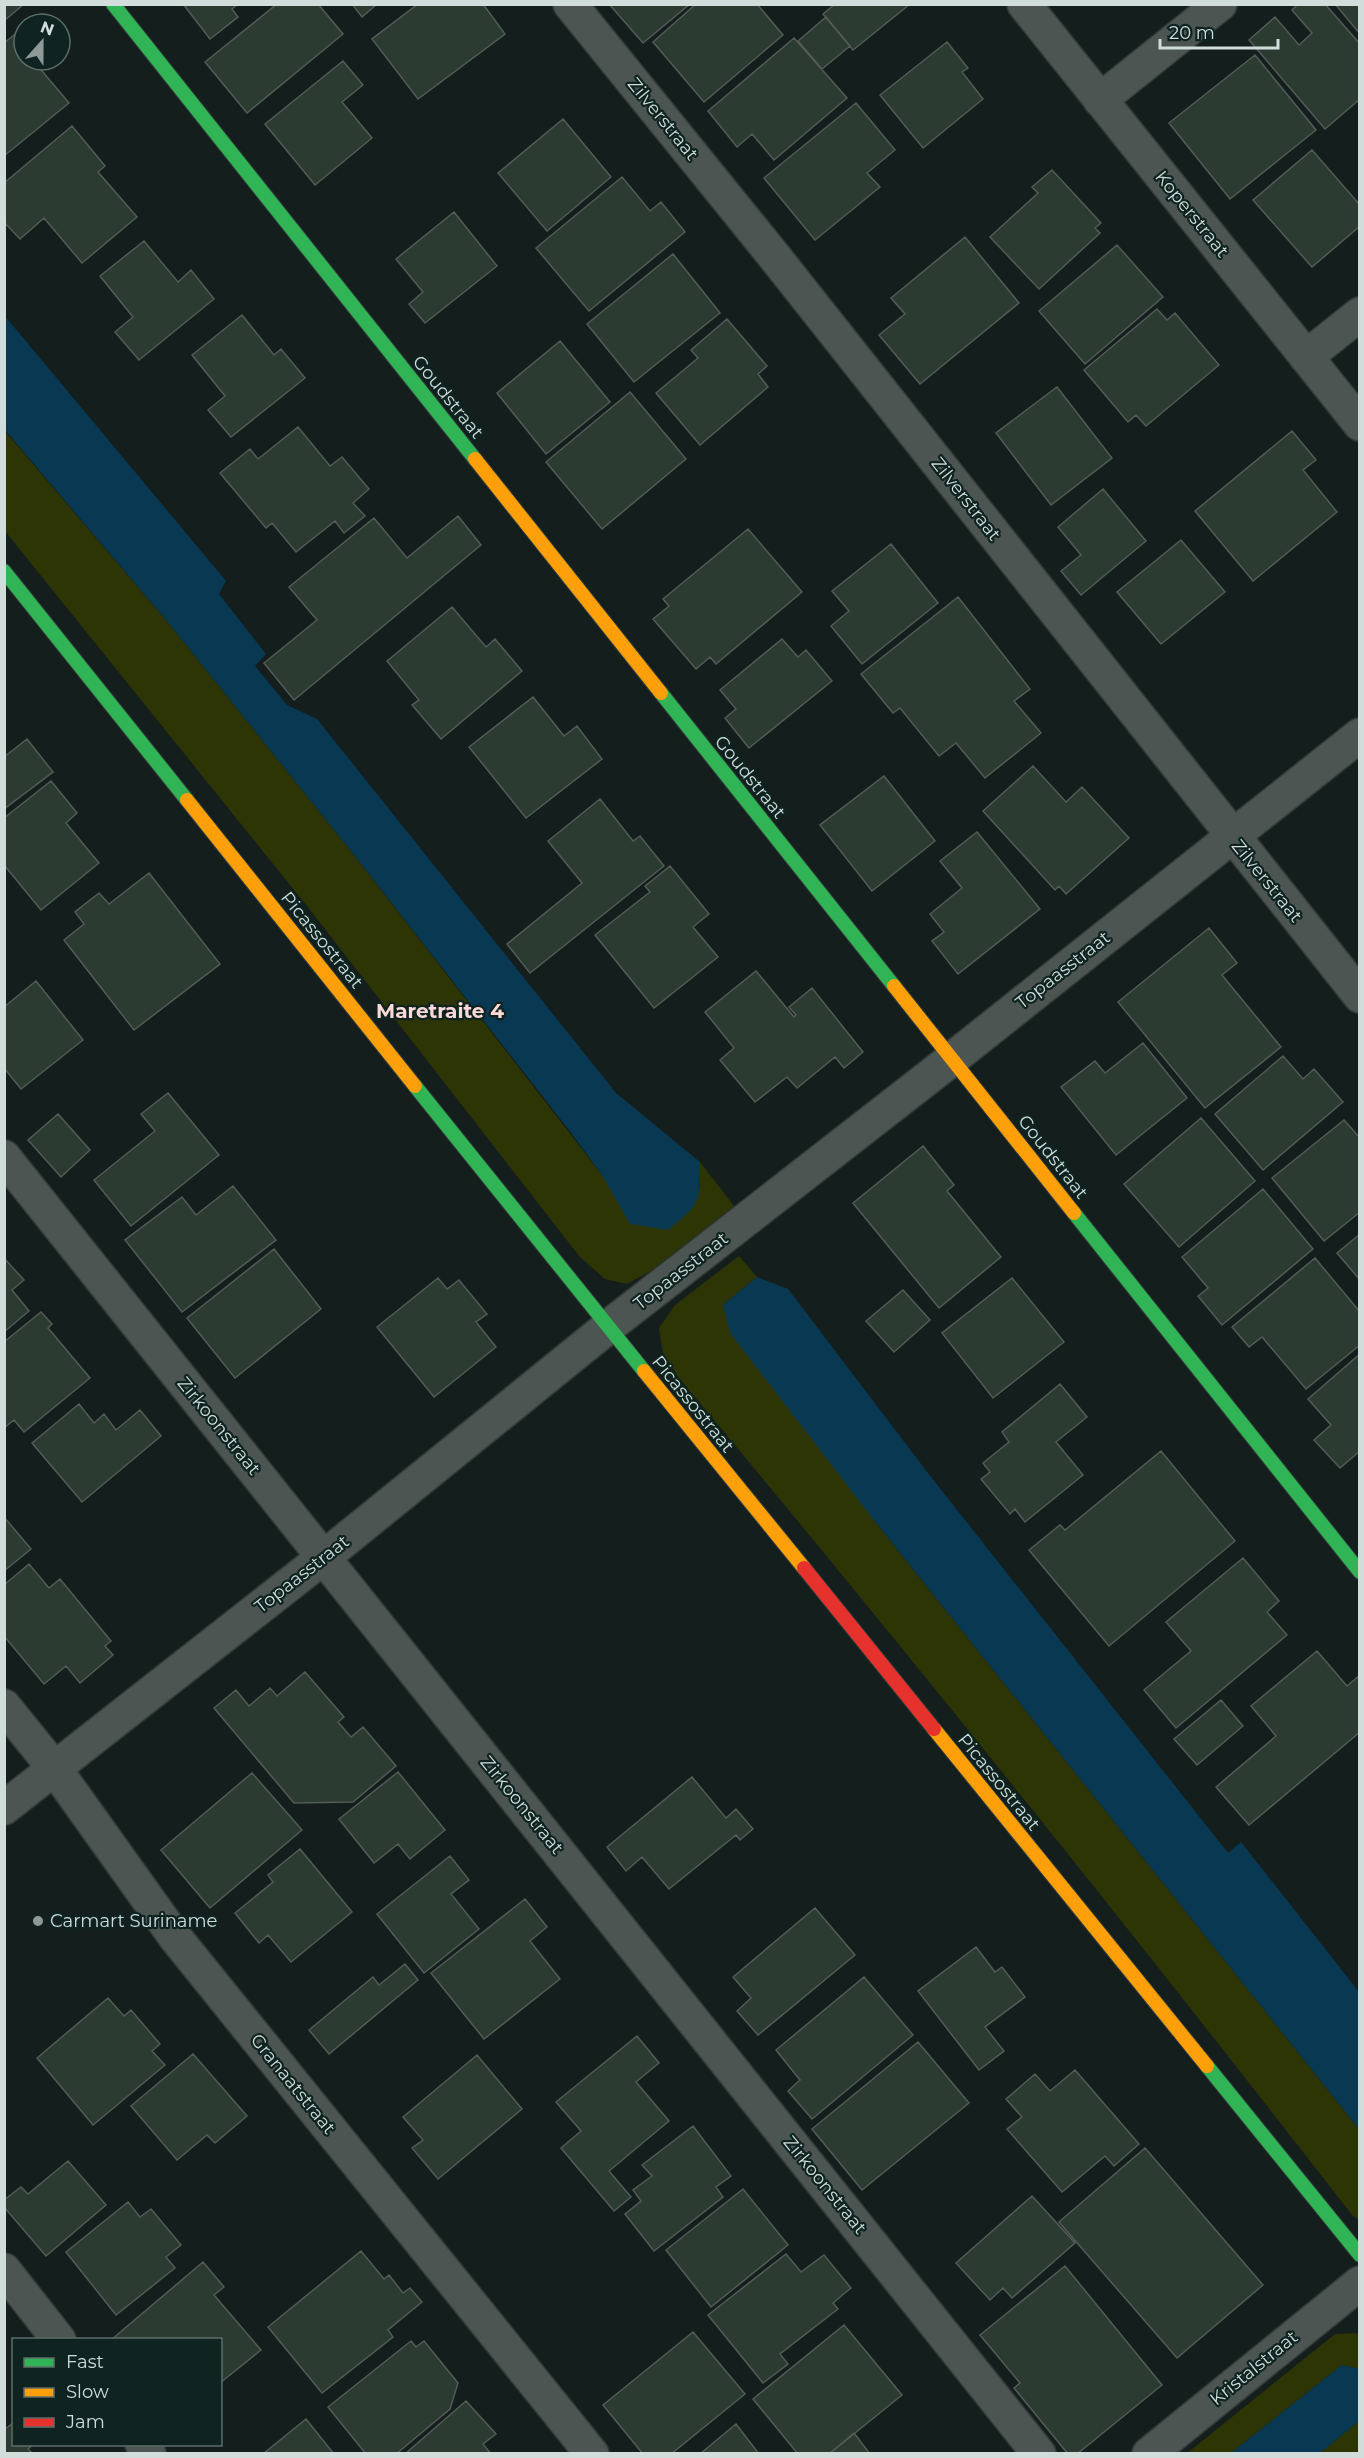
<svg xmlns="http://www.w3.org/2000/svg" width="1364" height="2458" viewBox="0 0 1364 2458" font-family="Montserrat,sans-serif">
<rect width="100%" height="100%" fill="#141f1d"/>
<path fill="#2e3504" d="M4,430L166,620L358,860L602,1175L700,1188V1162L734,1206L649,1272L627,1284L605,1279L580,1257L307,906L5,531Z
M739,1256L757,1277L723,1305L873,1519L1359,2129V2220L1353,2216C1133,1933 909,1653 679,1378L663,1354L659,1328L675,1305Z
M1359,2333V2369L1342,2365L1231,2453L1186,2454L1335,2334Z
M1359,2421V2453H1320Z"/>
<path fill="#093852" d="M4,315L226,581L219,594L266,654L255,666L287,705L317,719L616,1093L700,1162C700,1204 700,1204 668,1230L630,1224L602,1175L572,1134L358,860L166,620L5,430Z
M757,1277L788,1289L931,1477L1228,1853L1241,1842L1359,1992V2129L873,1519L730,1333L723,1305Z
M1342,2365L1359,2369V2421L1320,2453H1231Z"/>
<path fill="#2b3b32" stroke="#535b57" stroke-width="1.5" d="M4,4H24L4,21Z
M183,4H238L232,9L238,17L210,39Z
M277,4H318L343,34L247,113L205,62Z
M352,4H377L362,17Z
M418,4H483L505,34L418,99L372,39Z
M609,4H690L643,43Z
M696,4H757L783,35L704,102L653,42Z
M835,4H910L853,50L823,14Z
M1298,4H1325L1360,44V99L1325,129L1249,40L1275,17L1299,45L1312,33L1292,10Z
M1335,4H1360V34Z
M826,17L850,46L822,69L798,41Z
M24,27V60H43L37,65L69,103L4,156V43Z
M794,38L847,98L774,160L752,134L737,147L708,111Z
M947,42L968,68L962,72L983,99L923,148L880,95Z
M1255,55L1316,130L1230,199L1169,123Z
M343,61L363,85L342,102L372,138L315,185L265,124Z
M856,103L895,150L867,173L880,187L815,240L764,178Z
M563,119L611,177L547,231L498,173Z
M72,126L105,166L98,172L137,217L82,263L44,218L20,239L4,222V183Z
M1312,150L1360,205V226L1312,267L1253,200Z
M1052,170L1101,223L1095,228L1100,233L1039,289L990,237L1038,193L1032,187Z
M622,177L650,211L661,202L685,232L589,311L536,248Z
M454,212L497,266L425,323L409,304L423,292L396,259Z
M965,237L1019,303L920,384L879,335L905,314L891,298Z
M144,241L178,282L191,270L214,299L139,360L115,332L133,317L100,276Z
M1117,245L1163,297L1085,364L1039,311Z
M673,254L720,313L634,382L587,324Z
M1157,309L1167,320L1175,313L1219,365L1146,426L1136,415L1128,422L1084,370Z
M242,315L274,355L281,349L305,378L231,437L208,410L225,396L192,355Z
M727,319L767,366L758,374L768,387L700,445L656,393L698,358L691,350Z
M560,341L610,402L546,454L497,393Z
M1057,387L1112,458L1051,505L996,433Z
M630,392L686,459L602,529L546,462Z
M298,427L330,466L342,457L369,489L353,503L365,516L344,533L335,521L296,552L272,523L266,528L220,473L250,449L258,459Z
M1292,431L1316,460L1303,470L1337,512L1253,581L1195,511Z
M1103,489L1146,541L1081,595L1061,571L1081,555L1058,527Z
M458,516L481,545L294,700L264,663L317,620L289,587L374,518L407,558Z
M748,529L802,592L716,664L710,657L696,669L653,619L669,606L663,599Z
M1181,540L1225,592L1161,644L1117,592Z
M891,544L938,603L862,664L831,626L849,611L832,591Z
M958,597L1030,689L1014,701L1041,733L985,778L956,743L939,756L900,708L893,713L861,674Z
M452,607L486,647L495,639L522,671L441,739L412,705L419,700L387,661Z
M782,639L798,657L806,650L832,681L749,748L725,718L736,709L720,690Z
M533,697L564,736L577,726L602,759L526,818L469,747Z
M27,739L53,772L4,809V757Z
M1033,766L1066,802L1082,787L1129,838L1066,894L1059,886L1055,890L983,811Z
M884,776L935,841L872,891L820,825Z
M51,781L77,813L66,823L99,863L41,910L4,865V818Z
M600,799L633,841L640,836L664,866L530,973L507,944L582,883L548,841Z
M977,832L1040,909L958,974L932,941L944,932L930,914L962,888L940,861Z
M670,866L709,914L693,927L718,957L654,1008L595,935L650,892L645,886Z
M149,873L220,964L134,1030L64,940L84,924L75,912L99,893L109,904Z
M1209,928L1237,963L1222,975L1281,1047L1205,1108L1118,1002Z
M756,971L794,1017L796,1015L789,1007L812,988L863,1052L844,1068L835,1057L797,1088L787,1077L755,1102L720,1060L734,1048L705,1012Z
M36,981L83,1040L21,1089L4,1068V1007Z
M1143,1043L1187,1098L1116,1155L1061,1087L1095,1061L1105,1073Z
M1283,1056L1303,1079L1314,1069L1343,1102L1263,1170L1215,1114Z
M168,1093L219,1155L131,1226L94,1180L155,1131L141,1114Z
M58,1114L90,1150L61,1177L28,1140Z
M1201,1118L1255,1181L1179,1247L1124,1184Z
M1344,1120L1360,1138V1212L1324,1241L1272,1178Z
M923,1146L954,1185L947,1191L1001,1257L939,1308L853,1203Z
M233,1186L276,1240L182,1312L125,1240L182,1197L196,1215Z
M1263,1189L1313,1249L1222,1325L1198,1296L1208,1288L1182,1257Z
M1360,1234V1280L1337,1253Z
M274,1249L321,1309L235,1378L187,1318Z
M4,1258L24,1280L12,1290L29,1311L4,1332Z
M1315,1258L1360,1312V1345L1306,1389L1262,1337L1249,1347L1232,1327Z
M438,1278L447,1289L459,1280L487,1314L476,1322L496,1347L434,1397L377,1327Z
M1012,1278L1064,1342L993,1398L942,1333Z
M903,1290L930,1320L894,1352L866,1321Z
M41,1312L52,1324L48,1328L90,1378L24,1432L14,1420L4,1428V1342Z
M1360,1354V1451L1340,1468L1314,1440L1331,1425L1308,1399Z
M1060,1384L1087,1417L1056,1442L1083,1475L1025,1522L1015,1509L1010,1514L981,1479L990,1472L983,1463L1009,1442L1002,1432Z
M79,1404L94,1423L104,1414L116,1430L140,1410L161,1436L82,1502L32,1443Z
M1161,1451L1235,1541L1109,1646L1029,1550L1060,1525L1065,1530Z
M4,1517L31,1549L4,1571Z
M1243,1558L1279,1601L1267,1612L1287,1635L1176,1728L1144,1690L1191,1651L1166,1622Z
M29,1564L49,1588L60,1579L111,1641L105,1646L113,1655L80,1683L66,1666L44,1684L4,1636V1585Z
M1317,1651L1347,1686L1360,1675V1732L1249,1825L1216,1787L1276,1736L1251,1706Z
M305,1672L344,1717L338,1722L351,1737L363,1727L396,1766L353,1802L294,1803L214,1708L236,1690L249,1706L270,1688L277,1696Z
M1221,1700L1243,1726L1197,1765L1174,1739Z
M398,1772L445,1830L410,1859L398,1844L374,1863L339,1819Z
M252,1773L302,1830L210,1908L161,1850Z
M692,1777L726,1818L736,1809L753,1829L740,1840L736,1835L669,1889L642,1857L626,1871L607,1847Z
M300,1849L352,1912L291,1962L268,1935L259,1943L235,1913L273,1882L268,1875Z
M450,1856L469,1880L451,1894L479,1929L424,1973L377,1914Z
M525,1899L547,1927L530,1941L560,1979L484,2039L431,1973Z
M815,1908L855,1955L758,2035L737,2011L751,1998L733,1977Z
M976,1947L995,1972L1002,1967L1025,1997L985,2027L1004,2051L979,2070L918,1991Z
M405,1964L418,1980L329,2054L309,2030L373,1977L379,1985Z
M864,1977L913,2035L812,2119L788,2091L800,2080L776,2050Z
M108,1998L124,2016L131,2010L160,2044L152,2051L165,2065L93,2125L37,2058Z
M637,2036L659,2063L636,2082L669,2121L609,2171L631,2197L614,2211L561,2148L581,2131L556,2102Z
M918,2042L969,2103L862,2190L812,2129Z
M193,2054L247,2116L215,2143L207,2135L177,2160L131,2106Z
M477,2055L522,2109L438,2179L412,2148L423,2140L403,2117Z
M1075,2070L1139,2144L1114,2166L1105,2156L1062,2192L1007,2129L1022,2117L1006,2099L1035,2074L1050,2091Z
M693,2126L731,2176L716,2187L723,2197L654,2251L625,2214L641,2201L633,2190L652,2176L642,2165Z
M1145,2148L1263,2285L1177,2358L1059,2222Z
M68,2161L106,2205L46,2256L4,2207V2200L21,2187L28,2194Z
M743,2189L788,2245L711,2307L666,2250Z
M1032,2196L1075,2243L1012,2298L1003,2288L990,2300L956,2263Z
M128,2202L140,2217L151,2209L181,2245L166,2257L175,2268L116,2315L66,2252Z
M361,2251L384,2279L389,2275L403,2293L410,2288L422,2302L388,2330L393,2337L322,2393L268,2327Z
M786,2254L801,2272L824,2255L851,2288L833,2303L838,2309L780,2354L788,2364L763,2383L708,2315Z
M203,2262L224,2287L214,2295L261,2350L220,2383V2340H111Z
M1065,2266L1162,2385L1077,2454H1068L1014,2388L1020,2383L980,2335Z
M844,2325L902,2395L829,2454H798L753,2399Z
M693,2332L745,2394L671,2454H643L603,2405Z
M411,2341L416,2347L424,2341L458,2383L450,2409L396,2454H366L328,2407Z
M466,2401L496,2434L483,2444L491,2454H405Z
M306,2419L334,2454H263Z
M14,2422V2444H33L28,2449L33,2454H4V2430Z
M736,2424L759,2454H700Z
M854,2433L870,2454H829Z"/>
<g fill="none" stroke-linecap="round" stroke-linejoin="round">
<defs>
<path id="street" d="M570,4L774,256L1360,996
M1024,4L1360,424
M1100,100L1220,4
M1306,357L1360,314
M4,1157L1039,2454
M4,1706L55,1769L175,1937L592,2454
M4,1808L324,1557L608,1327L952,1059L1360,735
M4,2270L59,2340
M142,2444L149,2454
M1149,2454L1360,2283"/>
<path id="fast" d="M113,4L475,459
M4,571L187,800
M661,693L894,986
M415,1086L644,1371
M1074,1213L1360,1572
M1207,2066L1360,2255"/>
<path id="slow" d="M475,459L661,693
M187,800L415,1086
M894,986L1074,1213
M644,1371L804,1568
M934,1729L1207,2066"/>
<path id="jam" d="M804,1568L934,1729"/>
</defs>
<use href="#street" stroke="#323b39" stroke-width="36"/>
<use href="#fast" stroke="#323b39" stroke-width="16"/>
<use href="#slow" stroke="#323b39" stroke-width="16"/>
<use href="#jam" stroke="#323b39" stroke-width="16"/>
<use href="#street" stroke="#4d5553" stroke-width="33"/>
<use href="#fast" stroke="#30b455" stroke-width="14"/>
<use href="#slow" stroke="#ff9f0a" stroke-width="14"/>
<use href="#jam" stroke="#e5322d" stroke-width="14"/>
</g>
<circle fill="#8e9a98" stroke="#0f2420" stroke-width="2" cx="38" cy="1921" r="6"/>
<g text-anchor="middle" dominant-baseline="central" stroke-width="4.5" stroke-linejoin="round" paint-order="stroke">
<g font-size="18" fill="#d0ddda" stroke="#0f2420">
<text transform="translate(663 119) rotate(51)">Zilverstraat</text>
<text transform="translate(1192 214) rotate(51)">Koperstraat</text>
<text transform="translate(448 397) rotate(51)">Goudstraat</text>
<text transform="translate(966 499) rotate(52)">Zilverstraat</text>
<text transform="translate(750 777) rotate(51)">Goudstraat</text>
<text transform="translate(1267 881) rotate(51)">Zilverstraat</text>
<text transform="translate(322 940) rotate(51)">Picassostraat</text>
<text transform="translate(1063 970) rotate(-38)">Topaasstraat</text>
<text transform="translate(1053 1157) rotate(52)">Goudstraat</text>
<text transform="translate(681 1271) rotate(-38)">Topaasstraat</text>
<text transform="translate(693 1404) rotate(51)">Picassostraat</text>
<text transform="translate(219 1426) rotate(51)">Zirkoonstraat</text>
<text transform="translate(302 1574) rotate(-38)">Topaasstraat</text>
<text transform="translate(999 1782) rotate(51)">Picassostraat</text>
<text transform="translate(522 1805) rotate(51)">Zirkoonstraat</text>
<text transform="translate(293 2084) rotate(51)">Granaatstraat</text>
<text transform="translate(825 2185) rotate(51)">Zirkoonstraat</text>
<text transform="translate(1254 2368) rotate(-39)">Kristalstraat</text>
</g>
<g font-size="18" fill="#d0ddda" stroke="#0f2420" text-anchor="start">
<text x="50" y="1921">Carmart Suriname</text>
</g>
<g font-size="20" font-weight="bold" fill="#fdd9d7" stroke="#0f2420">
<text x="440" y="1011">Maretraite 4</text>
</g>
</g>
<rect width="1364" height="2458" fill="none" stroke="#d0ddda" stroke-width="12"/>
<rect x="12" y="2338" width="210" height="108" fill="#0f2420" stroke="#5c6e6a" stroke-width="1.5"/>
<rect x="24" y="2358" width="30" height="9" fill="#30b455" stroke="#5c6e6a" stroke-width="1.5"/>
<text x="66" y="2368" font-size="18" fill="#d0ddda">Fast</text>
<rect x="24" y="2388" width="30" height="9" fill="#ff9f0a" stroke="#5c6e6a" stroke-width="1.5"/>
<text x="66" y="2398" font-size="18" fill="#d0ddda">Slow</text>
<rect x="24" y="2418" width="30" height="9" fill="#e5322d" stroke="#5c6e6a" stroke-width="1.5"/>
<text x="66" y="2428" font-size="18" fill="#d0ddda">Jam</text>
<g transform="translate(42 42) rotate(21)"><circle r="28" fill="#0f2420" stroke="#5c6e6a" stroke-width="1.5"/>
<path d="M0-4.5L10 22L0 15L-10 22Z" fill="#8e9a98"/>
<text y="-9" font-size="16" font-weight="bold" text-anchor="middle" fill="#d0ddda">N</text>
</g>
<path d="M1160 39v9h118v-9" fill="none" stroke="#d0ddda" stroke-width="3"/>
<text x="1169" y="39" font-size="18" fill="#d0ddda" stroke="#0f2420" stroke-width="4.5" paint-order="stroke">20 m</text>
</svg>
